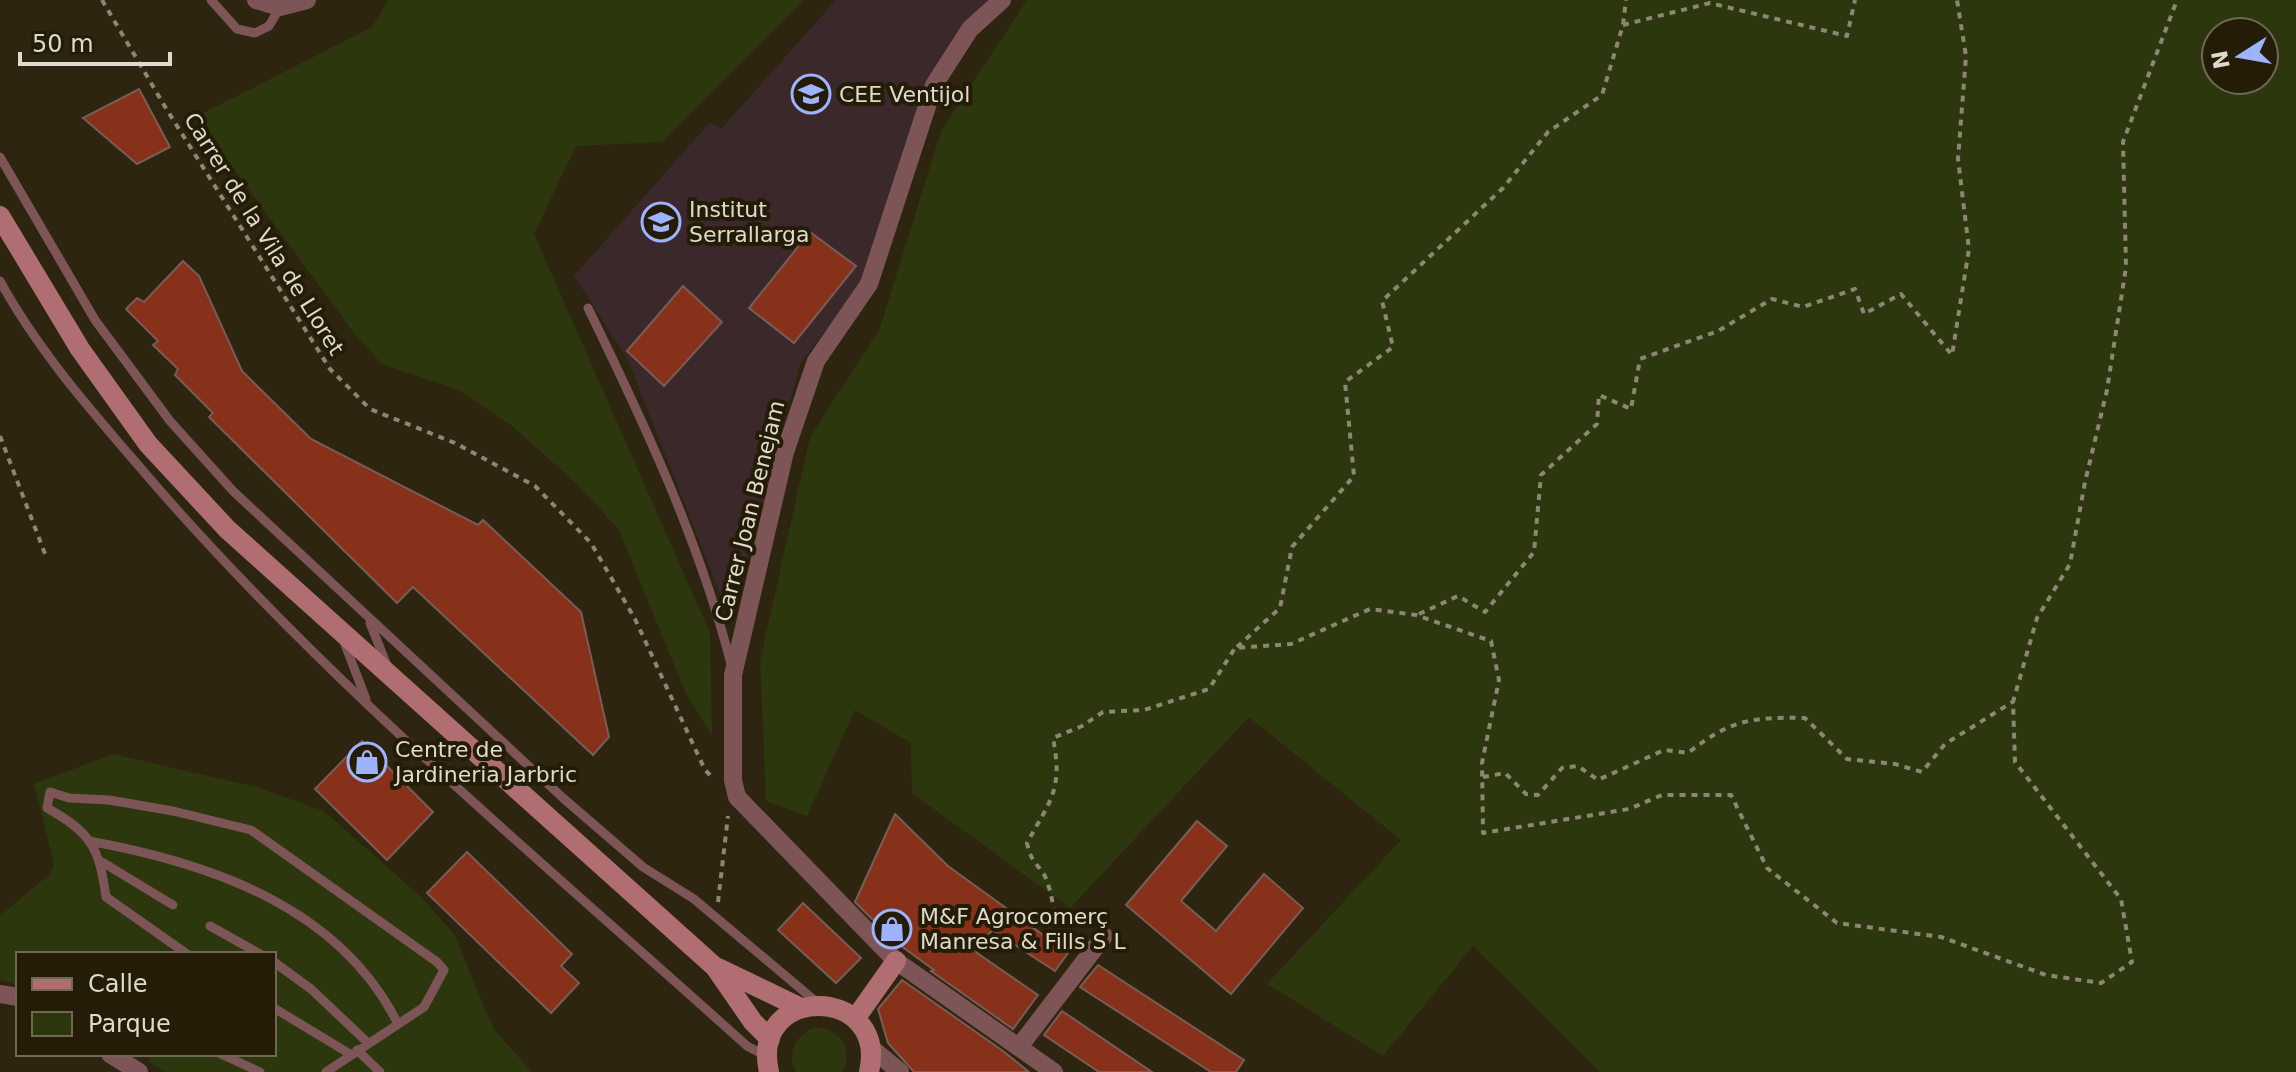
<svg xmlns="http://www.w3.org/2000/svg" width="2296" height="1072" viewBox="0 0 2296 1072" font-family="'DejaVu Sans',sans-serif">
<rect width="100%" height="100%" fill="#2e2510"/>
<path fill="#3b282b" d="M836,0H991L928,82L863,282L800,364L731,621L627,358L574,276L710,122L721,129Z"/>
<path fill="#2c370d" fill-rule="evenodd" d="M388,0H804L662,142L576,146L534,234L710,633L712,736L686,694L619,530L577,484L512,426L459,390L382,364L353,332L196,117L372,27Z
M1027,0H2296V1072H1600L1473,946L1383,1056L1267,984L1401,840L1249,717L1070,908L912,793L911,743L855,710L807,816L766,801L760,661L810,437L880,328L941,131ZM2264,32V80H2216V32Z
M113,754L256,787L324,811L420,896L454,934L493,1028L532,1072H166L149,1062V1054H274V954H18V985L0,980V916L51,873L54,863L34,784Z
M813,1028C839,1027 854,1048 843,1072H796C786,1054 795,1036 813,1028Z"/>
<path fill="#87311b" stroke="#785d56" stroke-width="2" d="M139,89L170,147L137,164L83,118Z
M810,232L856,266L794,343L749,308Z
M183,261L199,276L242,371L311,439L478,525L483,520L581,612L609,737L593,755L413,587L397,603L209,417L213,413L175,375L178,369L153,345L158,341L126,309L137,298L144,302Z
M683,286L722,322L664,386L627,351Z
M362,741L433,812L387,860L315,789Z
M895,814L948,866L1068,953L1055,971L992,930L977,953L1038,995L1013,1029L931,971L934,970L893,940L855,902Z
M1197,821L1227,846L1181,901L1216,931L1264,874L1303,908L1231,994L1126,905Z
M467,852L572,954L561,966L579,983L551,1013L427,893Z
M803,903L861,958L836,983L778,930Z
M1098,965L1244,1060L1236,1072H1211L1080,987Z
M902,980L1003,1051L1029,1072H914L888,1043L878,1009Z
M1062,1011L1152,1072H1099L1044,1035Z"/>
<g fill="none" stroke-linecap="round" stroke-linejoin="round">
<path stroke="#8d8675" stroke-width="4" stroke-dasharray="6 6" stroke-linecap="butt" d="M102,0L167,110L330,369L370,409L455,443L535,486L591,543L635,619L705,770L713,778
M1623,25L1710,3L1847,36L1855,0
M0,436L47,559
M1419,614L1458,596L1485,612L1534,552L1541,475L1597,424L1599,395L1631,409L1640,359L1718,331L1772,299L1803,307L1855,289L1864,314L1901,294L1952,355L1969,249L1958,159L1966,56L1957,0
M1237,647L1280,608L1292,547L1354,476L1345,382L1393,347L1382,301L1503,188L1548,132L1602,95L1623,25L1626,0
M1483,777L1505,773L1526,794L1538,795L1562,768L1578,766L1598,780L1664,750L1688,753C1731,719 1752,717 1805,718L1847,759L1895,764L1922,772L1945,744L2014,701
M718,902L728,816
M1074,944C1053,926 1055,904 1047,881C1042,866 1031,865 1027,843C1051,799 1063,790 1053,738L1082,726L1103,712L1144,710L1209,689L1235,648L1291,644L1370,609L1416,615L1491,641L1499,680L1482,763L1483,833L1629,809L1662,795H1731L1767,868L1837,923L1941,937L2046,975L2101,983L2132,962L2121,899L2015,762L2013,702L2037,618L2070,564L2085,482L2107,390L2126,267L2123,142L2177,0"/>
<path stroke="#7e5557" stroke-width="9" d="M211,0L237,29L255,33L269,26L280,7
M0,157L95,320L170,421L233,491L563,798L643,867L694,899L820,1005
M0,281C39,353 97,417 150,479C329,686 544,863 747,1046L766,1056
M588,308C644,423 699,540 731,664
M370,623L388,668
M344,642L366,699
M89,841C210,863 340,907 398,1024
M102,862L173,905
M210,926L260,954
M187,954L106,897C99,848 92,833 47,808L50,792L69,798L109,800L173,811L251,830L437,962L444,970L424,1007L326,1072
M274,962L311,989L368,1043
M274,1008L350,1054
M357,1050L380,1072
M221,1054L260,1072"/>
<path stroke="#7e5557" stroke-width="18" d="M256,0L280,7L307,0
M1002,0L970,29L934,85L869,284L816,361L785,452L733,675V780L737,797L896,961L1054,1072
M0,994L18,997
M870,1047L900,1072
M1019,1047L1104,936
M110,1054L139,1072"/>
<path stroke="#b06e72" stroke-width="20" d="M0,216L80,349L148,444L227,529L715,967L753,1022L770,1039
M718,968L801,1008
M855,1019L896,961
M769,1072C749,983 889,985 869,1072"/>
</g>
<defs>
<symbol id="school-ring" viewBox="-11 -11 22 22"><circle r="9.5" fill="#241c06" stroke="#9eb3fd" stroke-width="1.5"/><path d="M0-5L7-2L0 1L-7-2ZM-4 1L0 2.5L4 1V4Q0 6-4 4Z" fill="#9eb3fd"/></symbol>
<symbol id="shop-ring" viewBox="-11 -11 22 22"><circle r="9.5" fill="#241c06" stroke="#9eb3fd" stroke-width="1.5"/><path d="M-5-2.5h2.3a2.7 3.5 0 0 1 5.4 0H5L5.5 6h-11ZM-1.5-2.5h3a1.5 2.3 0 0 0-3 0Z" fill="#9eb3fd"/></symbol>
</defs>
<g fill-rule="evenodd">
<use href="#school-ring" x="789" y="72" width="44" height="44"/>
<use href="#school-ring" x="639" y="200" width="44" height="44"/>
<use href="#shop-ring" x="345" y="740" width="44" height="44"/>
<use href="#shop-ring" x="870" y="907" width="44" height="44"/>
</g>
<g text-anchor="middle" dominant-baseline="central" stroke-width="8" stroke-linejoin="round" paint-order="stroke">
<g font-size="22" fill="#dfdacd" stroke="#241c06" text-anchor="start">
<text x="839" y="94">CEE Ventijol</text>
<text x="689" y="209">Institut<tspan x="689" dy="25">Serrallarga</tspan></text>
<text x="395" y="749">Centre de<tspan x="395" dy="25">Jardineria Jarbric</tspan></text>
<text x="920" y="916">M&amp;F Agrocomerç<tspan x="920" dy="25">Manresa &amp; Fills S L</tspan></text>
</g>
<g font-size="22" fill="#dfdacd" stroke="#241c06">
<text transform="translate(264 234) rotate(58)">Carrer de la Vila de Lloret</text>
<text transform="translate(750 511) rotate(-76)">Carrer Joan Benejam</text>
</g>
</g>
<rect x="16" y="952" width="260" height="104" fill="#241c06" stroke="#6f6856" stroke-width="2"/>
<rect x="32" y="978" width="40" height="12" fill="#b06e72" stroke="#6f6856" stroke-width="2"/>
<text x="88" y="992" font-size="24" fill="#dfdacd">Calle</text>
<rect x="32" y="1012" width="40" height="24" fill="#2c370d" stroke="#6f6856" stroke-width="2"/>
<text x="88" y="1032" font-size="24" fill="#dfdacd">Parque</text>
<g transform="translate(2240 56) rotate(259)"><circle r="38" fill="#241c06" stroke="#6f6856" stroke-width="2"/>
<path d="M0-6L14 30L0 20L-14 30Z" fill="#9eb3fd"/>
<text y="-12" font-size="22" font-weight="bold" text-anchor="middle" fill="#dfdacd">N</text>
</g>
<path d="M20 52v12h150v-12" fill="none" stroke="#dfdacd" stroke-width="4"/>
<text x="32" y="52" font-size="24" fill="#dfdacd" stroke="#241c06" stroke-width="6" paint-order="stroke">50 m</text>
</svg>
